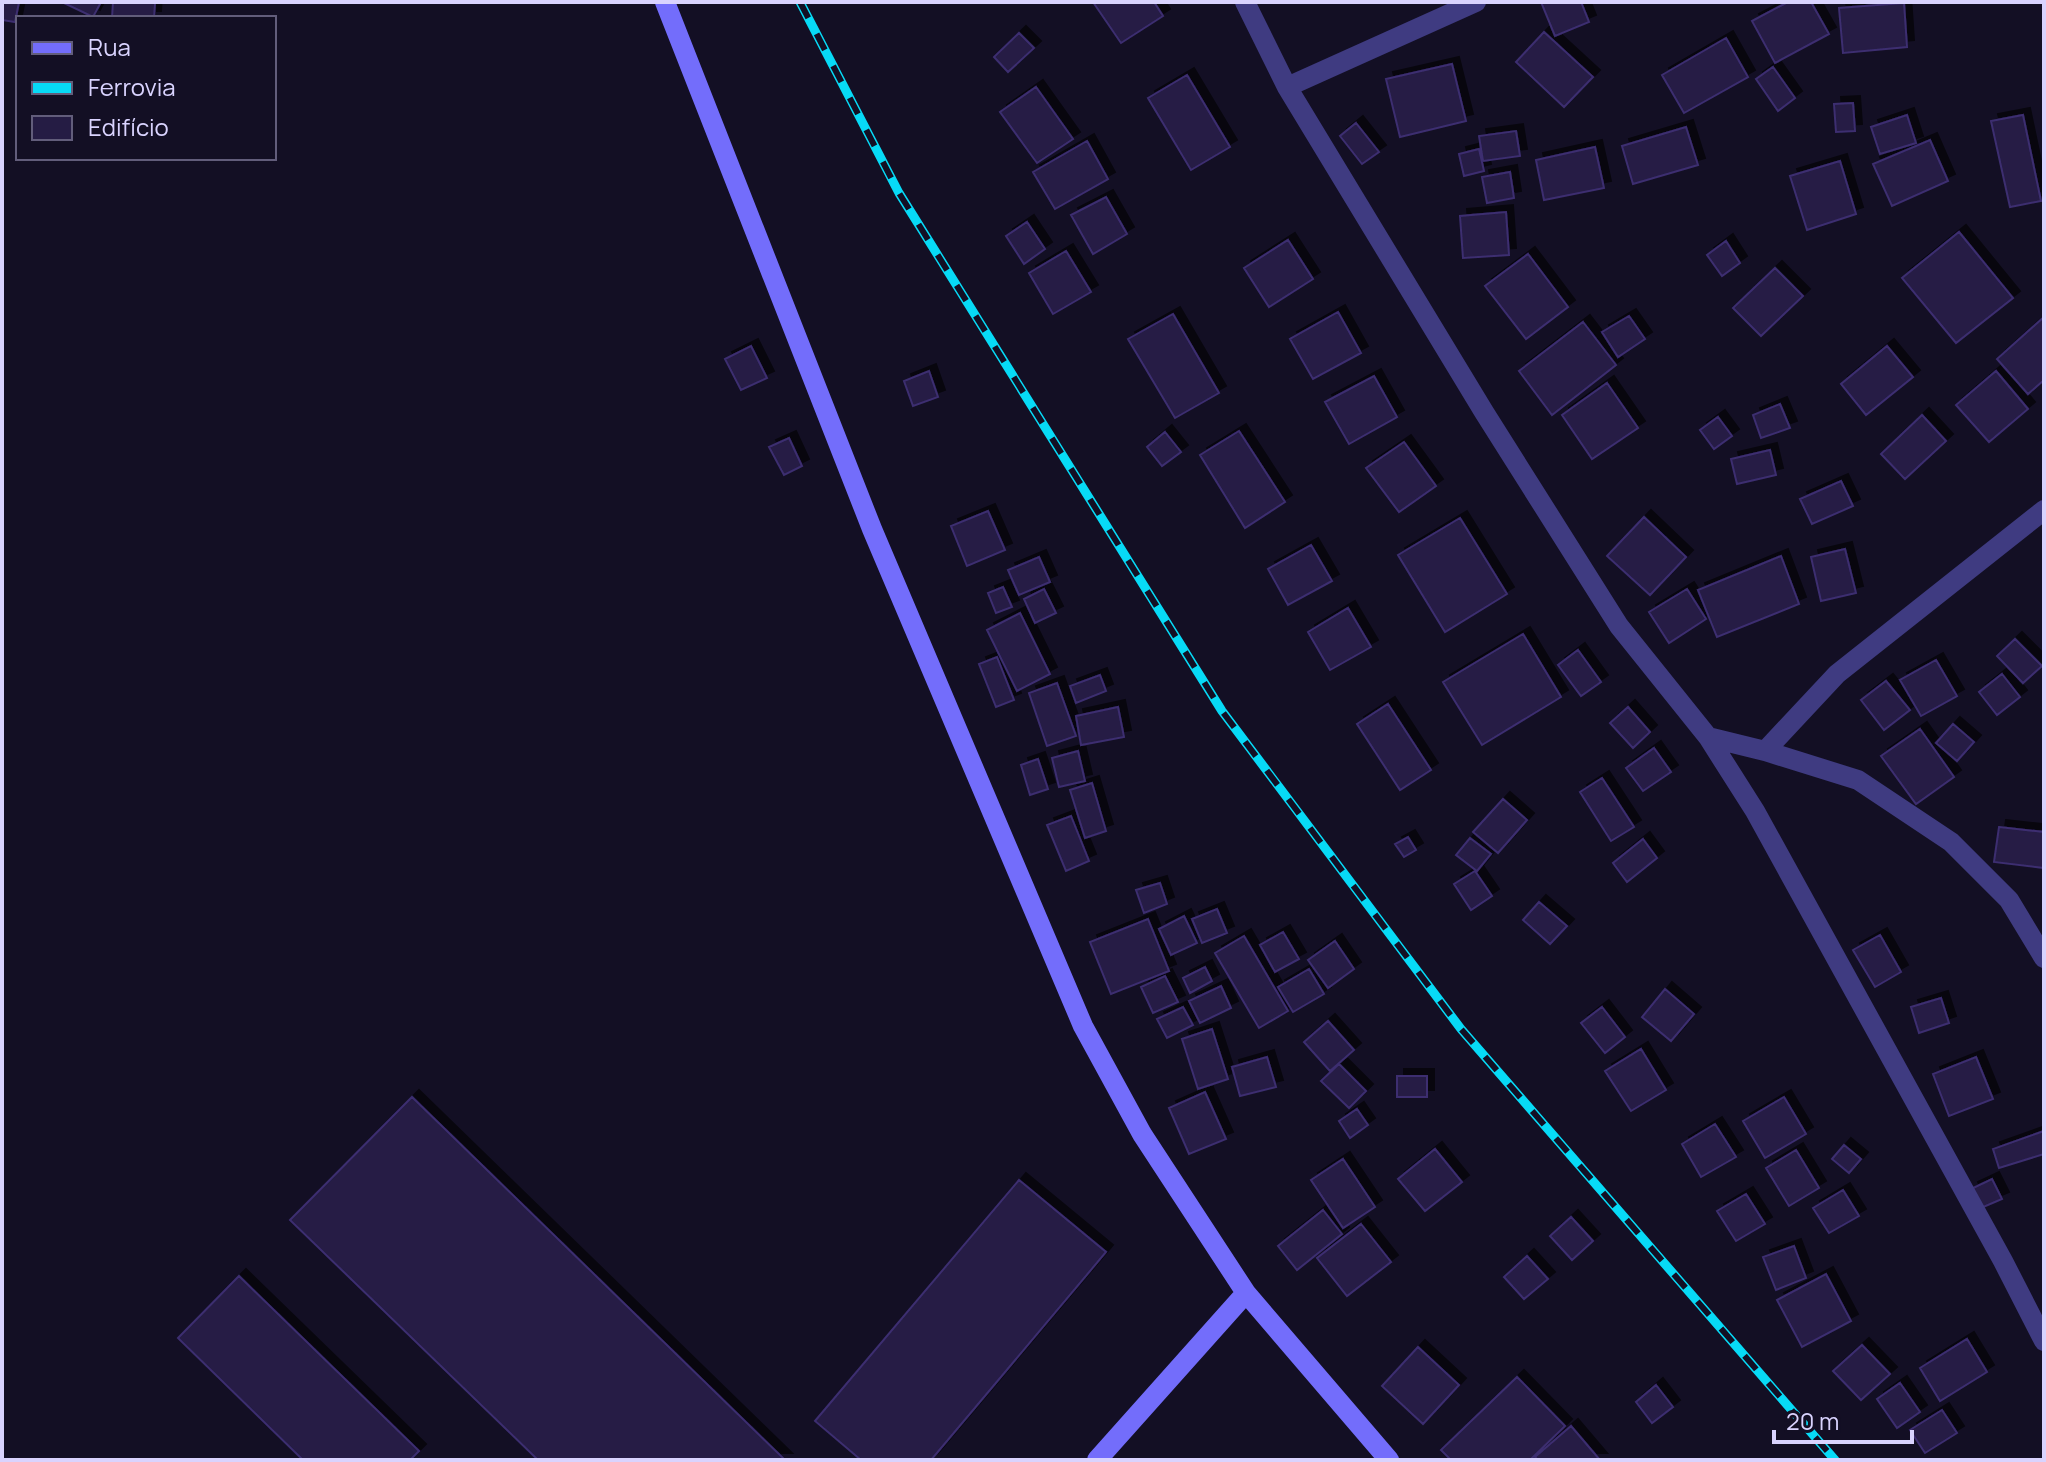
<svg xmlns="http://www.w3.org/2000/svg" width="2046" height="1462" viewBox="0 0 2046 1462" font-family="Manrope,sans-serif">
<defs>
<filter id="shadow"><feDropShadow dx="7" dy="-7" stdDeviation="0" flood-color="#0009"/></filter>
</defs>
<rect width="100%" height="100%" fill="#130f24"/>
<path fill="#251c44" stroke="#3c2e70" stroke-width="2" filter="url(#shadow)" d="M2,2H19L15,22L2,20Z
M62,2H101L93,17Z
M113,2L155,3L154,18H112Z
M1093,2H1154L1163,16L1121,43Z
M1541,2H1581L1589,22L1555,36Z
M1788,2H1811L1829,34L1775,63L1752,21Z
M1904,3L1907,47L1843,53L1839,8Z
M1544,32L1593,77L1564,107L1516,62Z
M1019,33L1034,48L1008,72L994,57Z
M1726,38L1748,77L1684,113L1662,75Z
M1452,64L1466,121L1400,137L1386,79Z
M1773,67L1795,98L1778,111L1756,79Z
M1187,75L1230,147L1191,170L1148,98Z
M1036,87L1073,139L1037,163L1000,112Z
M1853,103L1855,131L1836,132L1834,104Z
M1907,115L1916,143L1880,154L1871,127Z
M2023,115L2041,201L2010,207L1991,121Z
M1356,123L1379,152L1362,164L1340,136Z
M1686,127L1698,165L1633,184L1622,146Z
M1516,131L1520,156L1483,161L1479,136Z
M1930,140L1948,181L1892,206L1873,164Z
M1087,141L1108,179L1055,209L1033,172Z
M1595,147L1604,188L1544,200L1536,160Z
M1479,149L1484,171L1464,176L1459,154Z
M1840,161L1856,214L1807,230L1790,176Z
M1510,172L1514,198L1487,203L1482,177Z
M1106,197L1127,234L1093,254L1071,215Z
M1506,212L1509,255L1463,258L1460,216Z
M1027,222L1045,249L1024,264L1006,236Z
M1959,232L2013,298L1956,343L1902,278Z
M1288,240L1313,279L1269,307L1244,268Z
M1726,241L1740,263L1722,276L1707,255Z
M1066,251L1091,292L1053,314L1029,273Z
M1528,254L1568,307L1526,339L1485,286Z
M1775,268L1803,296L1761,336L1733,308Z
M1338,312L1361,353L1313,379L1290,339Z
M1173,314L1219,393L1175,418L1128,339Z
M1629,316L1645,339L1618,357L1602,332Z
M2044,317V380L2028,394L1997,359Z
M1583,322L1616,365L1552,415L1519,371Z
M751,346L767,378L741,390L725,359Z
M1887,346L1913,377L1866,415L1841,384Z
M929,371L938,397L913,406L904,381Z
M1996,371L2028,409L1989,442L1956,405Z
M1374,376L1397,417L1349,444L1325,402Z
M1607,383L1638,428L1592,459L1562,415Z
M1780,404L1790,428L1761,438L1753,415Z
M1922,415L1946,441L1905,479L1881,454Z
M1718,417L1732,436L1714,449L1700,430Z
M1239,431L1285,502L1245,528L1200,455Z
M1165,432L1181,452L1162,466L1147,447Z
M789,438L802,466L784,475L769,447Z
M1404,442L1436,486L1399,512L1366,468Z
M1770,450L1776,475L1737,484L1731,459Z
M1841,481L1853,506L1812,524L1800,499Z
M988,511L1005,550L967,566L951,526Z
M1644,517L1686,557L1650,595L1607,556Z
M1460,518L1507,594L1445,632L1398,555Z
M1311,545L1332,581L1288,605L1268,569Z
M1845,549L1856,593L1821,601L1811,557Z
M1781,556L1799,604L1717,637L1698,590Z
M1039,557L1050,582L1019,595L1008,570Z
M1003,587L1012,607L996,613L988,593Z
M1044,589L1056,613L1035,623L1024,599Z
M1687,589L1706,619L1669,643L1649,612Z
M1348,608L1371,647L1330,670L1308,632Z
M1020,613L1050,674L1017,691L987,630Z
M1523,634L1561,697L1482,745L1443,682Z
M2015,639L2042,666L2023,683L1997,656Z
M1578,650L1601,682L1581,696L1558,665Z
M997,657L1014,700L996,707L979,664Z
M1936,660L1957,696L1921,716L1900,680Z
M2002,674L2020,697L1997,715L1979,692Z
M1100,675L1106,691L1076,703L1070,686Z
M1886,681L1910,710L1884,730L1861,700Z
M1057,683L1076,736L1047,746L1029,693Z
M1388,704L1431,770L1400,790L1357,724Z
M1118,707L1124,737L1081,745L1076,716Z
M1628,707L1650,732L1633,748L1610,723Z
M1953,724L1974,742L1957,761L1936,743Z
M1920,729L1954,777L1916,804L1881,756Z
M1654,748L1671,772L1643,791L1626,768Z
M1078,751L1085,781L1059,787L1052,758Z
M1038,759L1048,789L1030,795L1021,765Z
M1602,778L1634,827L1611,841L1580,792Z
M1092,783L1106,831L1085,838L1070,790Z
M1503,799L1527,820L1498,853L1473,832Z
M1071,816L1089,861L1066,871L1047,825Z
M1999,827L2044,832V868L1994,862Z
M1408,837L1416,850L1404,857L1395,844Z
M1470,838L1491,854L1477,871L1456,855Z
M1643,839L1657,858L1627,882L1613,863Z
M1475,871L1492,896L1471,910L1454,884Z
M1160,883L1167,904L1144,913L1136,890Z
M1539,902L1567,926L1550,944L1523,920Z
M1217,909L1227,933L1202,943L1192,919Z
M1184,916L1197,943L1171,955L1159,929Z
M1148,919L1169,971L1111,994L1090,942Z
M1283,932L1299,959L1275,972L1260,945Z
M1880,935L1901,972L1875,987L1853,950Z
M1244,936L1288,1011L1259,1028L1215,953Z
M1335,941L1354,969L1328,988L1308,960Z
M1205,967L1212,981L1190,993L1183,978Z
M1309,969L1324,994L1293,1012L1278,987Z
M1165,976L1178,1002L1153,1013L1141,987Z
M1221,986L1231,1008L1200,1023L1189,1001Z
M1665,989L1694,1014L1671,1041L1642,1017Z
M1941,998L1949,1023L1919,1033L1911,1007Z
M1183,1007L1193,1025L1167,1038L1157,1019Z
M1602,1007L1625,1037L1605,1053L1581,1023Z
M1328,1021L1354,1050L1330,1071L1304,1042Z
M1212,1029L1228,1079L1198,1089L1182,1039Z
M1641,1049L1666,1090L1631,1111L1605,1071Z
M1267,1057L1276,1087L1240,1096L1232,1067Z
M1976,1057L1993,1099L1949,1116L1933,1074Z
M1339,1064L1366,1091L1349,1108L1321,1081Z
M1397,1076H1427V1097H1397Z
M1205,1092L1226,1139L1189,1154L1169,1108Z
M412,1097L785,1460H538L290,1220Z
M1784,1097L1806,1134L1765,1158L1743,1121Z
M1357,1109L1368,1125L1350,1138L1339,1121Z
M1715,1124L1736,1157L1701,1177L1682,1144Z
M2044,1131V1154L1999,1168L1993,1149Z
M1844,1145L1861,1159L1849,1173L1832,1159Z
M1435,1149L1462,1182L1425,1211L1398,1179Z
M1796,1150L1819,1188L1789,1206L1766,1168Z
M1343,1159L1375,1207L1343,1228L1311,1180Z
M1992,1179L2002,1199L1981,1208L1971,1189Z
M1019,1180L1106,1252L931,1460H861L815,1421Z
M1843,1190L1859,1216L1829,1233L1813,1208Z
M1746,1194L1765,1224L1736,1241L1717,1211Z
M1323,1210L1342,1234L1297,1270L1278,1246Z
M1571,1217L1593,1241L1572,1260L1550,1236Z
M1361,1224L1391,1262L1347,1296L1317,1258Z
M1794,1246L1806,1278L1776,1290L1763,1257Z
M1527,1256L1548,1279L1524,1299L1504,1277Z
M1826,1274L1851,1321L1802,1347L1777,1300Z
M239,1276L419,1451L410,1460H303L178,1338Z
M1967,1339L1987,1372L1940,1401L1920,1368Z
M1862,1345L1890,1374L1861,1400L1833,1371Z
M1418,1347L1459,1385L1423,1424L1382,1386Z
M1517,1377L1565,1426L1530,1460H1451L1441,1450Z
M1900,1383L1920,1412L1897,1428L1877,1399Z
M1656,1385L1673,1407L1652,1423L1636,1402Z
M1942,1410L1957,1433L1925,1453L1910,1430Z
M1571,1426L1600,1460H1538L1535,1457Z"/>
<g fill="none" stroke-linecap="round" stroke-linejoin="round">
<path stroke="#3f3b81" stroke-width="20" d="M1245,2L1287,87L1484,412L1619,626L1708,737L1755,811L2003,1261L2044,1341
M1287,87L1476,2
M1708,737L1765,751L1858,780L1951,842L2009,900L2044,958
M1765,751L1837,674L2044,510"/>
<path stroke="#736dfb" stroke-width="20" d="M665,2L872,529L1083,1026L1142,1134L1246,1293L1389,1460
M1097,1460L1246,1293"/>
<defs>
<path id="rail" d="M800,2L899,193L1222,711L1461,1029L1835,1460"/>
</defs>
<use href="#rail" stroke="#07daf6" stroke-width="9"/>
<use href="#rail" stroke="#130f24" stroke-width="6" stroke-dasharray="18" stroke-linecap="butt"/>
</g>
<rect width="2046" height="1462" fill="none" stroke="#d9d3fe" stroke-width="8"/>
<rect x="16" y="16" width="260" height="144" fill="#130f24" stroke="#625d7b" stroke-width="2"/>
<rect x="32" y="42" width="40" height="12" fill="#736dfb" stroke="#625d7b" stroke-width="2"/>
<text x="88" y="56" font-size="24" fill="#d9d3fe">Rua</text>
<rect x="32" y="82" width="40" height="12" fill="#07daf6" stroke="#625d7b" stroke-width="2"/>
<text x="88" y="96" font-size="24" fill="#d9d3fe">Ferrovia</text>
<rect x="32" y="116" width="40" height="24" fill="#251c44" stroke="#625d7b" stroke-width="2"/>
<text x="88" y="136" font-size="24" fill="#d9d3fe">Edifício</text>
<path d="M1774 1430v12h138v-12" fill="none" stroke="#d9d3fe" stroke-width="4"/>
<text x="1786" y="1430" font-size="24" fill="#d9d3fe" stroke="#130f24" stroke-width="6" paint-order="stroke">20 m</text>
</svg>
